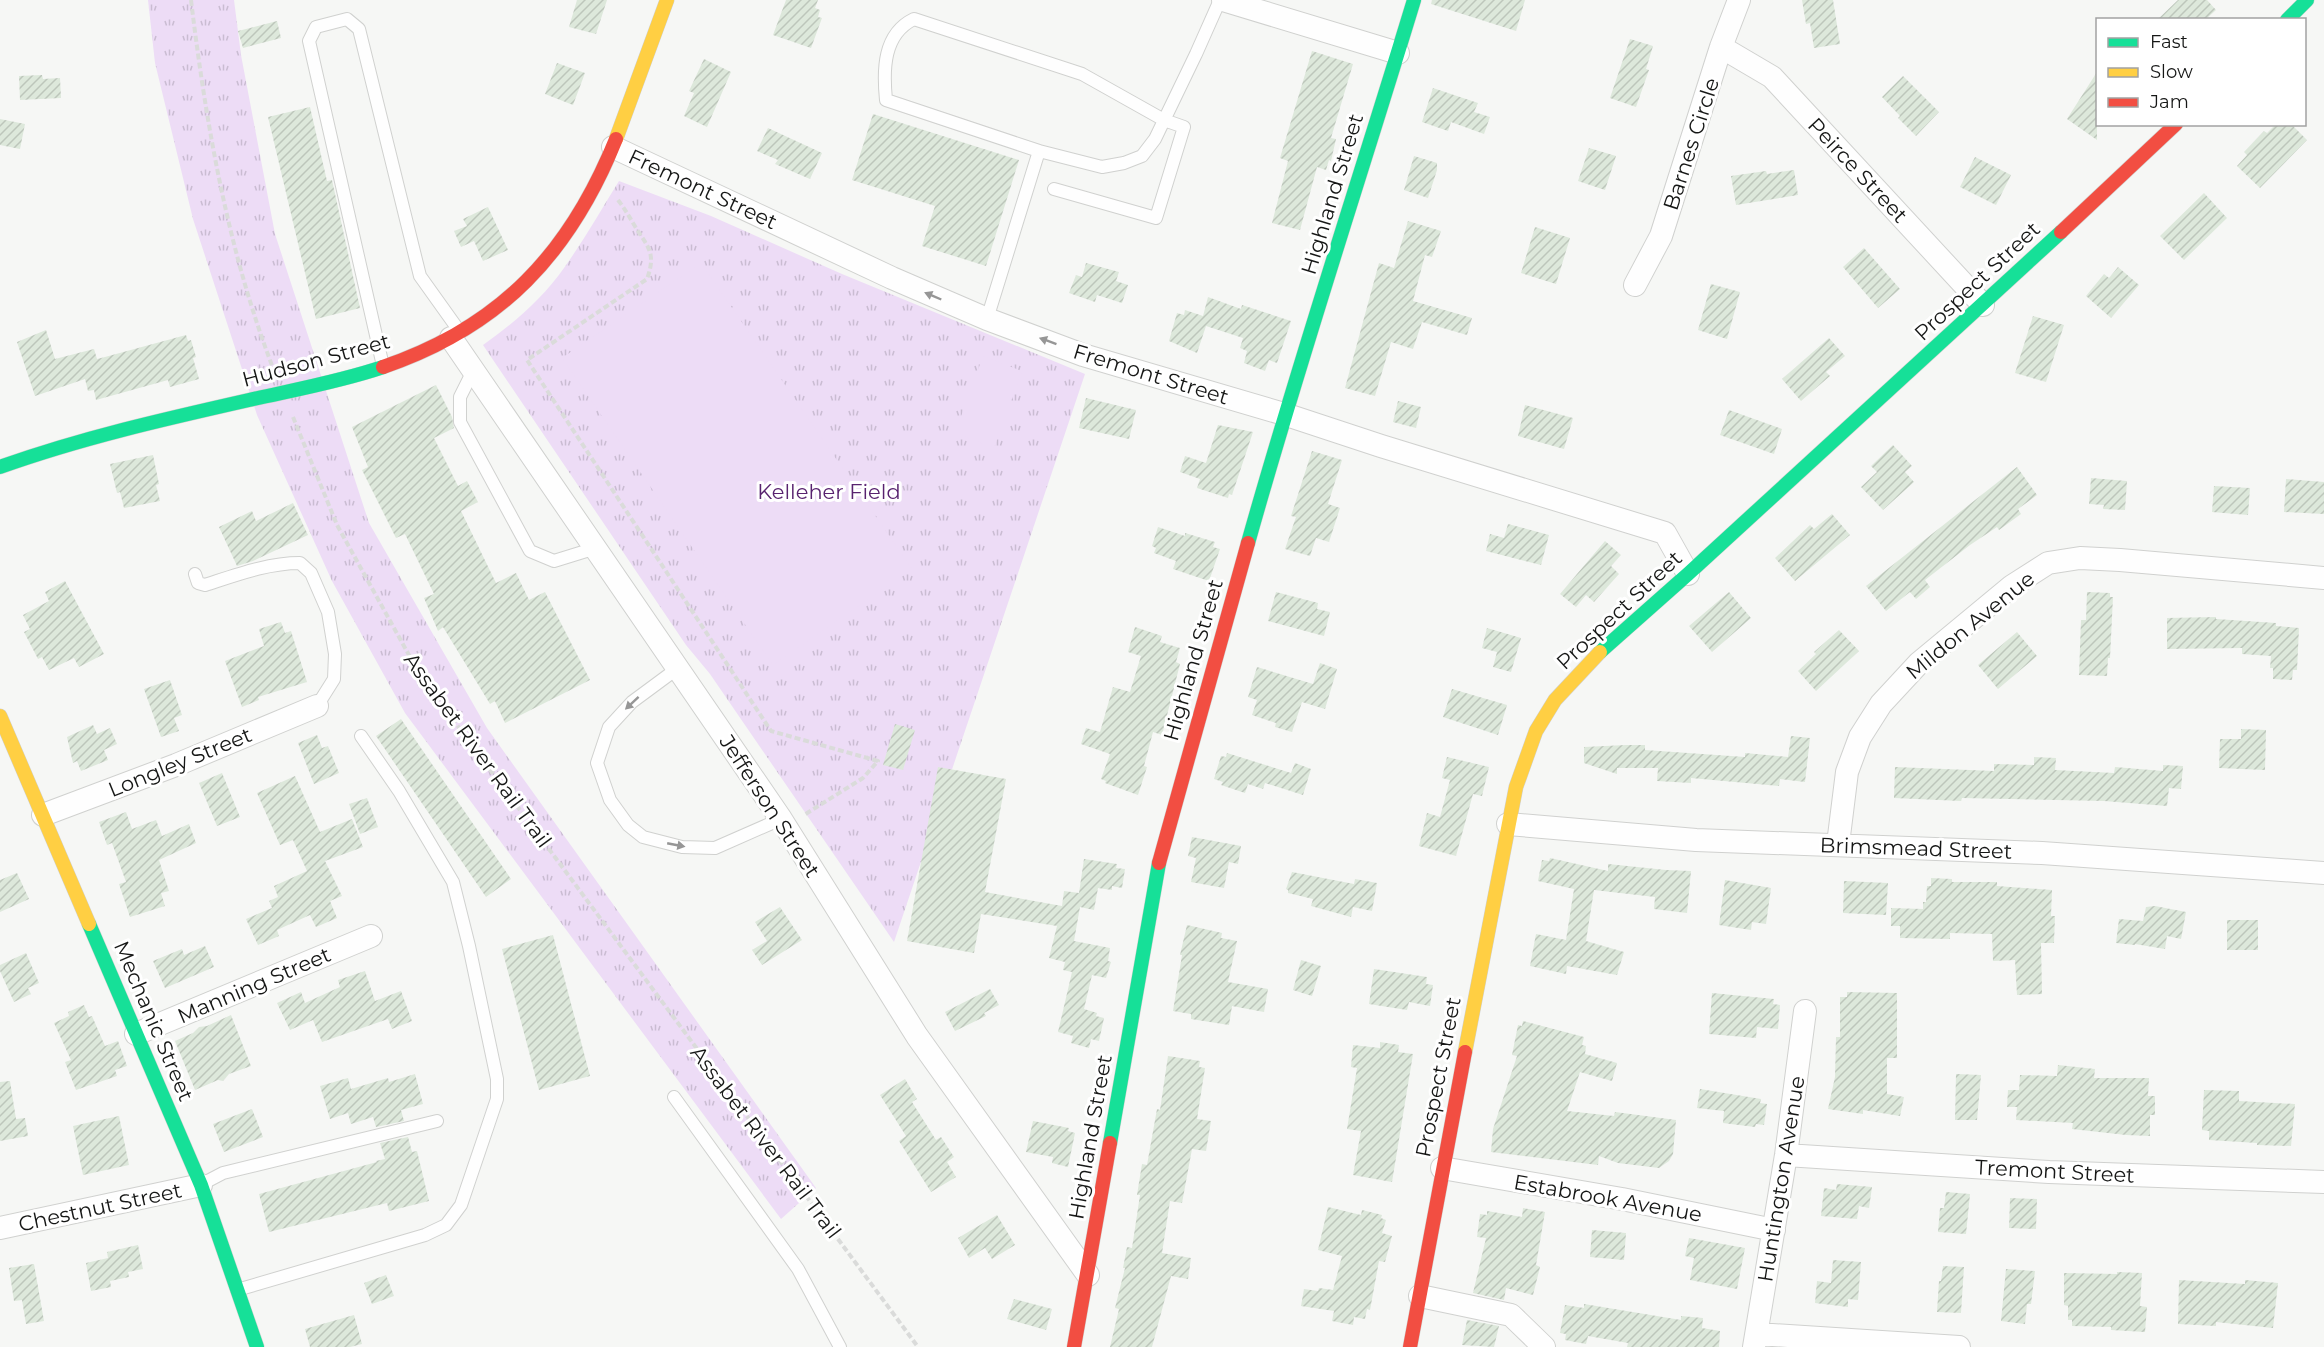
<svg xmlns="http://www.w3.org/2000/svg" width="2324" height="1347" viewBox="0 0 2324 1347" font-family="Montserrat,sans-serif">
<defs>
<pattern id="park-tufts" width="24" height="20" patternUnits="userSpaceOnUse" patternTransform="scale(1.5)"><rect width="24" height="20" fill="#eddcf6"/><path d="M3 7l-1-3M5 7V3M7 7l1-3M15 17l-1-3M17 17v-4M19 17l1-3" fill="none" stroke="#cabcd2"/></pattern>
<pattern id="building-hatch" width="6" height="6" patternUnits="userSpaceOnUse" patternTransform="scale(1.5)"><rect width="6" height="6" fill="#dde8db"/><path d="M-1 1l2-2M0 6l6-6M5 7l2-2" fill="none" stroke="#bdc6bb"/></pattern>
</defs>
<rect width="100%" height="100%" fill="#f6f7f5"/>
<path fill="url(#park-tufts)" d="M148,0H234L241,55L275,234L369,523L487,728L816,1188L781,1219L405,713L332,581L257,415L193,219L155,63Z
M619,181L711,216L842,274L1085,374L894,942L710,674L686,645L483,345C513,324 543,298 564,268C584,240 601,210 619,181Z"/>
<path fill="#eddcf6" d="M701,263L912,569L773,665L562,358Z
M983,356L1022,371L994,448L955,433Z"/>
<path fill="url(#building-hatch)" d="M577,0H607L596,34L569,27Z
M786,0H818L815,8L820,10L818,17L822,18L811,48L773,35Z
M1432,0H1525L1516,31L1431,4Z
M1802,0H1833L1840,44L1814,48L1810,23L1806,24Z
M2178,0H2207L2216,10L2205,20H2157Z
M277,21L281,38L243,48L238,31Z
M1630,39L1653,46L1646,69L1649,70L1636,107L1610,98Z
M1312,51L1353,64L1331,138L1336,139L1331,161L1329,160L1326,170L1317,167L1300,230L1272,223L1288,161L1280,158Z
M704,59L731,72L707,127L684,116L694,93L689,91Z
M557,63L585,73L573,105L545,94Z
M2097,72V140L2067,119Z
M42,75L43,79L60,78L61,98L20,100L19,76Z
M1903,76L1939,112L1916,136L1898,118L1900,116L1882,97Z
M1433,88L1478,103L1474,112L1490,117L1484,134L1451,122L1448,131L1422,122Z
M310,107L327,181L332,180L360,308L316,319L268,117Z
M873,114L1019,160L986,266L922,246L935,206L852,180Z
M0,119L25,124L20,149L0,145Z
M2276,124H2291L2307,140L2260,188L2237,166L2247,155L2244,152L2264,131L2267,133Z
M768,128L822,153L810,179L775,164L778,160L757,151Z
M1589,148L1616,156L1605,190L1578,181Z
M1414,156L1437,163V170L1428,198L1404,190Z
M1975,157L2011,175L1996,205L1960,187Z
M1794,170L1798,195L1736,205L1731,176L1766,171L1767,174Z
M2204,193L2227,218L2184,260L2160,236Z
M488,207L508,250L483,261L474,241L461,247L454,231L467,226L463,219Z
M1408,221L1441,231L1432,257L1425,255L1413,301L1472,318L1467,335L1422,322L1413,349L1391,342L1375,396L1345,388L1379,263L1394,268Z
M1535,227L1570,238L1556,284L1521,273Z
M1864,248L1900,289L1878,308L1843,267Z
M1086,263L1119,272L1116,281L1128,285L1122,303L1097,295L1095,302L1069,293L1076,275L1082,277Z
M2118,267L2139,285L2111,318L2086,296L2104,274L2109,278Z
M1711,284L1740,292L1727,339L1698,330Z
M1208,297L1241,309L1242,305L1291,321L1277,363L1269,360L1265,371L1244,363L1247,351L1240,348L1243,338L1206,326L1197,353L1169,341L1177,313L1184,315L1185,310L1203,316Z
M2033,316L2064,325L2046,382L2015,373Z
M46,330L55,359L94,349L97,359L105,357L186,335L188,341L191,340L196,357L193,358L199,379L170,387L168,380L96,400L94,390L88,391L85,379L35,396L17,342Z
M1829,338L1845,356L1826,372L1830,376L1801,401L1782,379Z
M436,385L452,417L454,428L434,438L458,486L467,481L478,502L461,511L496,583L516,573L529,600L545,592L590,680L505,723L495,701L490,704L443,627L438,631L424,598L434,594L405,534L396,538L362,470L368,467L352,427Z
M1086,398L1136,410L1129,439L1079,428Z
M1398,401L1421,407L1416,428L1393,422Z
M1525,405L1573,418L1564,449L1518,436Z
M1729,410L1782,429L1774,454L1720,435Z
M1218,425L1253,432L1232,495L1229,494L1228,498L1197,488L1200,479L1180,472L1185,456L1206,463Z
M1893,445L1912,466L1905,472L1914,482L1883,510L1861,487L1877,472L1871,466Z
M1312,451L1342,460L1328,504L1340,508L1329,542L1316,538L1310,556L1285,549L1296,517L1291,516Z
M153,455L159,484L156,485L160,501L124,508L120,492L117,493L110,464Z
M2017,467L2037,495L2018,509L2021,514L1999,530L1997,527L1970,545L1925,580L1930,587L1916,599L1910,592L1886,611L1866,586Z
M2091,478L2127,481L2125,510L2103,509L2104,505L2089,504Z
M2286,479L2324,482V514L2284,512Z
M2214,486L2250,488L2248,515L2212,512Z
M293,503L308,535L253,561L237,566L219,527L252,511L256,521Z
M1832,514L1850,535L1795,581L1775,558L1810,525L1814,529Z
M1508,524L1549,535L1541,565L1486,551L1490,534L1504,538Z
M1158,527L1185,536V533L1215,542L1213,547L1220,549L1209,581L1173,569L1176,561L1154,553L1156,548L1152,546Z
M1605,541L1621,555L1611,566L1619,574L1594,602L1586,595L1576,607L1560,594Z
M65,581L104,654L79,667L74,658L49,670L42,657L38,659L24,632L30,629L23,615L49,601L45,592Z
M1276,592L1318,603L1317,609L1330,612L1324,636L1268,621Z
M1729,592L1751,618L1712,652L1689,626Z
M2087,592L2110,593V597H2113L2110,658H2108L2107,676L2079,675L2081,620H2086Z
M2216,617V619L2276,623V626L2299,628L2297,670H2293L2292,680L2273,679V668H2270L2271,656L2242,654V648L2167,649V618Z
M281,622L285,633L291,631L307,682L258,697L259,700L242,707L225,661L264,646L259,629Z
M1135,627L1162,636L1160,642L1180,648L1176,662L1180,664L1162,735L1153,732L1144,766L1147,767L1138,795L1105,783L1106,781L1101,779L1110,754L1081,744L1086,728L1100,732L1113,687L1130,692L1141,656L1128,652Z
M1487,628L1521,638L1511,672L1493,667L1497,652L1482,648Z
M1839,630L1859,651L1816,691L1798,671L1816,654L1814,652Z
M2017,632L2037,656L1998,689L1978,665Z
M1320,663L1337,669L1325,709L1302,702L1292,732L1275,727L1276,723L1252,715L1257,700L1248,697L1257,667L1313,684Z
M170,680L182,715L174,718L179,731L161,737L144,689Z
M1452,689L1507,705L1498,735L1443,717Z
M401,719L511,879L486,897L376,736Z
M895,724L915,730L903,770L883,765Z
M93,725L97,734L110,728L117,744L104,750L108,760L81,771L77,761L73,763L67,737Z
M2241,729L2266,730L2265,770L2219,768L2220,739H2241Z
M317,735L322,748L328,746L339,773L314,784L298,743Z
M1791,736L1810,738L1805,782L1780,779L1779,786L1691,778V783L1657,781L1658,768H1617V774L1584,763V747L1626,745H1645V750L1745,757V753L1788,757Z
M1227,753L1291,773L1295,763L1311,769L1303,795L1265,783L1263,789L1248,784L1245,793L1221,785L1223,782L1214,779L1221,756L1226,757Z
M1447,757L1489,767L1482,796L1473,794L1456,856L1419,846L1427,813L1440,817L1450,780L1442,778Z
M2034,757L2056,758L2055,770L2114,773L2115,767L2163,771V765L2183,766L2181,789L2169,788L2167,806L2104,801L1962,798L1961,801L1894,798L1895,767L1994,771V764L2034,765Z
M938,767L1006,779L985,892L1062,906L1064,891L1079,893L1084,859L1117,864L1116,868L1125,869L1122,888L1112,886V890L1098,888L1094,910L1080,907L1074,941L1110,948L1108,961L1111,962L1106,978L1092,975L1084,1009L1097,1013L1096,1016L1104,1018L1099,1041L1091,1039L1089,1048L1071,1043L1073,1036L1058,1032L1072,972L1063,970L1065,962L1049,958L1057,926L981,914L974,953L907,941Z
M222,773L240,817L217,826L199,783Z
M295,776L320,832L352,819L363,847L325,861L342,896L330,901L337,918L316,927L310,915L277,930L279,936L258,945L246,919L272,908L269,901L278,897L274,886L307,871L293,840L280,845L257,793Z
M367,798L378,827L360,834L349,804Z
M126,812L132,829L156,820L162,836L189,824L196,843L159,860L169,891L161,893L165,906L130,917L119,884L126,882L112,843L107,845L99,822Z
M1192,837L1241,846L1238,864L1229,862L1224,888L1191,882L1196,858L1188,856Z
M1550,858L1608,871V864L1666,870L1691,871L1687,913L1654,909L1655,897L1594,890L1586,941L1624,952L1617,975L1567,966L1566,974L1530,966L1536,934L1566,940L1574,889L1538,881L1542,860L1549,861Z
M1292,872L1354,884L1355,879L1377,883L1372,911L1353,907L1351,917L1311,906L1313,899L1288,893V890L1286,889Z
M17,873L29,899L0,912V880Z
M1931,878L1952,879V882H1997V886L2052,890L2051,916H2055L2054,943H2041L2042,994L2017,995L2015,960L1993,961L1992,934L1950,933V939L1900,938V926H1891V908L1923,909V902H1926L1927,886H1931Z
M1725,880L1771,888L1766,924L1752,922L1751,930L1719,925Z
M1844,881L1888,883L1886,915L1843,913Z
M2155,906L2186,912L2181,939L2167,936L2165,949L2135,944V945L2116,943L2119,919L2143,921L2146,907Z
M780,907L802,940L762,965L752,950L767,941L755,922Z
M2227,920H2258V950H2227Z
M1187,925L1222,933L1221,938L1237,941L1228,982L1268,989L1264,1012L1232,1006L1229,1025L1191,1019V1014L1173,1011L1182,955H1180Z
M553,935L590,1076L539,1090L502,949Z
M205,946L214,967L165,988L153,961L182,949L184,955Z
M26,953L39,983L28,988L31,994L14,1002L0,971V965Z
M1301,960L1321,966L1312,996L1293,990Z
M1374,969L1427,977L1426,984L1433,985L1430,1006L1409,1002L1407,1010L1369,1004Z
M365,971L375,1001L401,991L412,1021L392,1029L388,1019L322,1042L313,1020L290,1030L277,1003L301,992L305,1003L340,987L338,980Z
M990,989L999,1005L984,1013L986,1016L955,1031L945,1012Z
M1847,992L1897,993V1058H1887V1094L1904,1097L1900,1116L1863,1110V1114L1828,1109L1835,1077L1836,1037H1840V997H1847Z
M1712,993L1774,999L1773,1004L1780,1005L1778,1029L1757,1027L1756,1038L1709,1034Z
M84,1005L89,1017L92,1016L105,1046L118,1041L127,1066L115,1070L117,1076L76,1090L65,1062L71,1060L54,1023L69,1016L68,1012Z
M231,1015L251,1066L229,1074L223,1081L218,1080L195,1090L175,1041L193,1033L199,1027L207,1026Z
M1523,1021L1584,1037L1582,1045L1586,1046L1585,1054L1617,1063L1612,1081L1580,1072L1567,1111L1614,1116L1615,1112L1676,1120L1673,1154L1669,1161L1659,1168L1618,1163L1599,1156L1598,1165L1491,1152L1493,1129L1517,1056L1512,1055L1518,1025L1522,1026Z
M1380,1042L1399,1045L1398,1052L1413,1054L1392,1182L1353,1175L1361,1131L1347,1129L1357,1068L1351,1067L1353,1045L1380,1048Z
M1168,1056L1200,1061L1199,1067L1205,1068L1197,1119L1211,1121L1206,1151L1192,1149L1182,1203L1170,1201L1162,1253L1191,1258L1188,1279L1171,1276L1152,1347H1110L1119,1309L1115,1308L1125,1268H1123L1127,1247L1132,1248L1140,1195H1137L1142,1164L1147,1165L1157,1109L1160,1110Z
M2058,1065L2095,1069L2094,1078H2149L2148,1096H2155V1115H2150V1136L2126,1135L2072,1129L2073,1123L2016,1120L2017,1107H2007L2008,1090H2019L2020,1075L2057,1076Z
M415,1074L423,1104L401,1110L404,1121L376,1127L373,1117L351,1124L348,1113L330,1119L320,1086L348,1078L351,1089L388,1078L389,1082Z
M1956,1074L1981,1075L1977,1120H1955Z
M905,1079L917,1099L912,1102L936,1140L941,1137L954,1157L947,1162L956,1177L931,1192L899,1141L906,1136L880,1095Z
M10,1081L16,1119L25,1118L28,1136L0,1141V1082Z
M1700,1089L1761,1099L1760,1103L1767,1104L1764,1125L1756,1124L1755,1127L1723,1123L1724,1111L1697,1108Z
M2204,1090L2239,1091V1101L2295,1104L2291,1146L2257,1145V1143L2209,1140V1131L2202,1130Z
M252,1109L263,1137L224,1152L213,1124Z
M119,1116L129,1165L83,1175L73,1126Z
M1033,1121L1069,1128L1068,1131L1075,1133L1068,1167L1052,1163L1053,1157L1026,1152Z
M408,1137L412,1152L417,1151L429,1201L389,1211L387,1203L269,1232L259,1194L377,1162L376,1161L385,1159L380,1143Z
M1837,1184L1872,1187L1869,1208L1859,1206L1857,1219L1821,1216L1824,1188L1836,1190Z
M1946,1192L1970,1194L1966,1234L1938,1232L1940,1208H1944Z
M2010,1198L2037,1199L2036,1229L2009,1228Z
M1328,1207L1361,1215L1362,1210L1382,1215L1381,1218L1386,1220L1382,1233L1392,1236L1385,1262L1379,1261L1370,1310L1367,1309L1365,1319L1354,1317L1353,1325L1332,1321L1334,1311L1301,1306L1304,1289L1318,1291L1319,1288L1333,1290L1342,1256L1318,1250Z
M1523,1208L1545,1212L1536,1265L1540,1267L1533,1295L1506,1288L1504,1300L1473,1293L1486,1238L1477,1237L1480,1214L1487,1215V1211L1522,1217Z
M997,1215L1015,1245L992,1259L985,1248L969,1258L958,1238Z
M1592,1230L1626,1233L1624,1260L1590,1257Z
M1689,1238L1745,1248L1737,1289L1690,1280L1694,1258L1685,1256Z
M138,1245L143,1269L128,1272L129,1277L110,1281L111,1287L91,1291L86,1263L108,1258L107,1252Z
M1833,1260L1861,1262L1858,1300L1848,1299V1307L1815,1303L1817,1281L1831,1283Z
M34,1264L44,1321L26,1324L22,1300L14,1301L9,1268Z
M1943,1266L1964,1267L1961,1313L1937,1312L1939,1281H1941Z
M2006,1269L2035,1271L2031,1304H2027L2025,1324L2001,1321Z
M2117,1272L2142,1273L2140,1306L2147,1307L2145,1332L2111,1330V1327L2072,1326V1320H2068V1306L2064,1305V1273L2117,1274Z
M386,1275L394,1296L372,1304L364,1283Z
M2179,1280L2245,1284V1280L2278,1283L2273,1328L2216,1322V1326L2178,1324Z
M1014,1299L1052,1309L1046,1330L1007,1319Z
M1584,1304L1681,1320V1316L1703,1318L1702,1328L1720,1331L1719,1347H1627L1628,1343L1588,1336L1586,1344L1565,1340L1566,1334L1560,1333L1565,1305L1584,1308Z
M354,1315L362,1344L350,1347H310L305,1329Z
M1467,1320L1499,1326L1494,1347L1462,1345Z"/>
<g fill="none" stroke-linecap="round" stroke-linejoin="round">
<defs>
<path id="lane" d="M1039,151L886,100C883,70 883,34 914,19L1082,74L1164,120L1184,127L1156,218L1054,189
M987,319L1039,151L1102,167L1124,163L1142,156L1155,139L1196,54L1220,0
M383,366L309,41L316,27L347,19L359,29L420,276L460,332
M473,371L460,397V422L530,551L554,561L596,548
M195,574L198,583L205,585C236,575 268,563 300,563L311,573L328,612L335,654L334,679L317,706
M678,668L632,702L609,727L597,763L610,800L628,825L643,837L682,847L715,848L781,819
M674,1097L798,1269L840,1347
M202,1184L223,1173L437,1121
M237,1290L425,1235L446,1225L461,1205L497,1099V1079L469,946L453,882L399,791L361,736"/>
<path id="street" d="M1223,0L1398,53
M1721,47L1772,77L1983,305
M613,147L892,278L987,319L1083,355L1284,414L1381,446L1665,533L1688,574
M1635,285L1661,236L1721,47L1739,0
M451,338L781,819L917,1036L1088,1275
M43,815L176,765L317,706
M1508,824L1696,840L2042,853L2324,873
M1838,844L1847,772L1860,737L1881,704L1919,663L2012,586L2048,563L2080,558L2120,560L2324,578
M136,1034L371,936
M1786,1155L2049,1172L2324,1182
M1442,1168L1622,1199L1774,1230
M0,1228L201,1185
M1420,1296L1511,1315L1544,1347
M1757,1334L1959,1347
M1754,1347L1786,1155L1805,1011"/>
<path id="fast" d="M2287,20L2307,0
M0,467C81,438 165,419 249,400C293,390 339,382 383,367
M1248,543C1299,361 1359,181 1414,0
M1600,652L1688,574L2061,232
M89,924L201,1185L257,1347
M1110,1143L1159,863"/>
<path id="slow" d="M616,139L667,0
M0,716L89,924
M1465,1052L1516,787L1536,731L1555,700L1600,652"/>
<path id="jam" d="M2061,232L2176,124
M383,367C501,327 570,253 616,139
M1159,863L1248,543
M1074,1347L1110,1143
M1410,1347L1465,1052"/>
</defs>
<use href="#lane" stroke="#d0d1cf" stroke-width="14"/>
<use href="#street" stroke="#d0d1cf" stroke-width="24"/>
<use href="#fast" stroke="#d0d1cf" stroke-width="15"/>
<use href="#slow" stroke="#d0d1cf" stroke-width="15"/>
<use href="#jam" stroke="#d0d1cf" stroke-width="15"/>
<path stroke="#dadbda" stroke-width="4" stroke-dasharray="6 3" stroke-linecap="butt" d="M191,0C206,124 228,251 273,368
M618,200C625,209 630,218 636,228C649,248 656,254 647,279L527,360L771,731L878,761L863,778L804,815
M293,417L337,525L420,675L918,1347"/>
<use href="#lane" stroke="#fefefe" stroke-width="12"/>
<use href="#street" stroke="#fefefe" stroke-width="22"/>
<use href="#fast" stroke="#16e098" stroke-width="14"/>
<use href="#slow" stroke="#ffcf43" stroke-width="14"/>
<use href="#jam" stroke="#f24e42" stroke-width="14"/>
</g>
<defs><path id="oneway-solid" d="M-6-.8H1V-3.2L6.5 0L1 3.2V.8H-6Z" transform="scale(1.5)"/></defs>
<g fill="#969696">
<use href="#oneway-solid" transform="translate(933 296) rotate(-157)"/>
<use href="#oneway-solid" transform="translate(1048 341) rotate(-160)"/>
<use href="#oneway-solid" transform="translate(632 703) rotate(137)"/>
<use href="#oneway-solid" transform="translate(676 845) rotate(11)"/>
</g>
<g text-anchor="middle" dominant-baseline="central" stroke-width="6" stroke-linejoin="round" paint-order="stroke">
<g font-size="21" fill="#161716" stroke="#fff">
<text transform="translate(1691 144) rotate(-72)">Barnes Circle</text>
<text transform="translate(1858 170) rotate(47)">Peirce Street</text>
<text transform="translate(703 189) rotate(25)">Fremont Street</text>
<text transform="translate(1332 194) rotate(-73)">Highland Street</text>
<text transform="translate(1977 281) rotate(-43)">Prospect Street</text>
<text transform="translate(316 360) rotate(-15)">Hudson Street</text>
<text transform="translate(1151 374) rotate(17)">Fremont Street</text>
<text transform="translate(1619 610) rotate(-43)">Prospect Street</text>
<text transform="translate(1970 625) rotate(-39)">Mildon Avenue</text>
<text transform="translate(1193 660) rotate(-74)">Highland Street</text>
<text transform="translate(478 750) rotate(54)">Assabet River Rail Trail</text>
<text transform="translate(180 762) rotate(-22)">Longley Street</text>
<text transform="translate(770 806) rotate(57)">Jefferson Street</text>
<text transform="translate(1916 848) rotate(2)">Brimsmead Street</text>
<text transform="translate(254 985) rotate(-23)">Manning Street</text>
<text transform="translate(154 1021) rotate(67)">Mechanic Street</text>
<text transform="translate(1438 1077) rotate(-79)">Prospect Street</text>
<text transform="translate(1090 1137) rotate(-80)">Highland Street</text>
<text transform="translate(766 1142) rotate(53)">Assabet River Rail Trail</text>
<text transform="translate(2055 1171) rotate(3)">Tremont Street</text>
<text transform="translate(1781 1179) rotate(-81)">Huntington Avenue</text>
<text transform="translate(1608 1198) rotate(10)">Estabrook Avenue</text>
<text transform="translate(100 1207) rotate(-12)">Chestnut Street</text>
</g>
<g font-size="21" fill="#58226f" stroke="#fff">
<text x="829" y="491">Kelleher Field</text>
</g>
</g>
<rect x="2096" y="18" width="210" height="108" fill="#ffffff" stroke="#a2a2a2" stroke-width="1.5"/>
<rect x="2108" y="38" width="30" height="9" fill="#16e098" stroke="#a2a2a2" stroke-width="1.5"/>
<text x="2150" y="48" font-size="18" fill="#161716">Fast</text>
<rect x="2108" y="68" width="30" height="9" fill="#ffcf43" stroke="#a2a2a2" stroke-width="1.5"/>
<text x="2150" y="78" font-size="18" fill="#161716">Slow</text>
<rect x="2108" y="98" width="30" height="9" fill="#f24e42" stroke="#a2a2a2" stroke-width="1.5"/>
<text x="2150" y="108" font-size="18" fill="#161716">Jam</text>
</svg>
